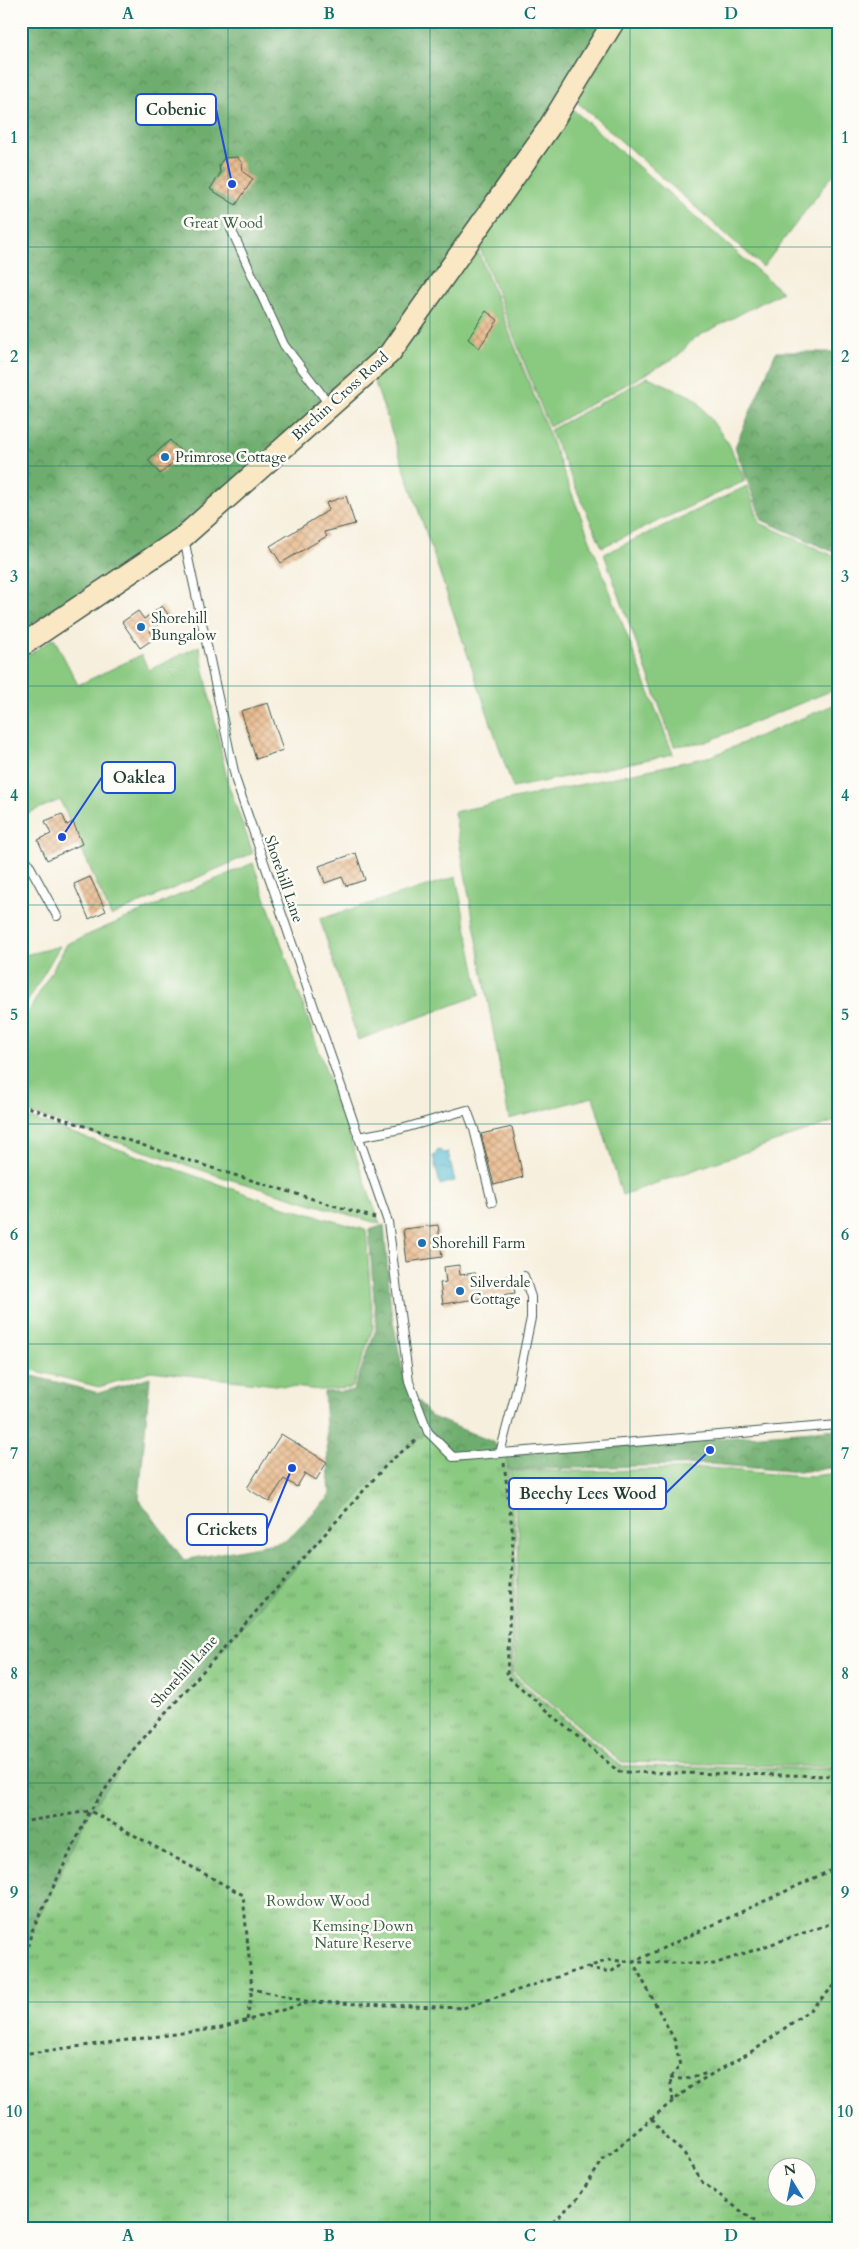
<svg xmlns="http://www.w3.org/2000/svg" width="859" height="2249" viewBox="0 0 859 2249" font-family="Cardo,serif">
<defs>
<pattern id="forest-crowns" width="20" height="18" patternUnits="userSpaceOnUse" patternTransform="scale(1.25)"><rect width="20" height="18" fill="#6ead6e"/><path d="M2 6a3 3 0 1 1 6 0M12 15a3 3 0 1 1 6 0" fill="none" stroke="#5a8e5b"/></pattern>
<pattern id="park-tufts" width="24" height="20" patternUnits="userSpaceOnUse" patternTransform="scale(1.25)"><rect width="24" height="20" fill="#89c980"/><path d="M3 7l-1-3M5 7V3M7 7l1-3M15 17l-1-3M17 17v-4M19 17l1-3" fill="none" stroke="#6fa46a"/></pattern>
<pattern id="water-ripples" width="26" height="14" patternUnits="userSpaceOnUse" patternTransform="scale(1.25)"><rect width="26" height="14" fill="#51b8cf"/><path d="M2 4q2-2 4 0t4 0M15 11q2-2 4 0t4 0" fill="none" stroke="#4397a9"/></pattern>
<pattern id="building-cross-hatch" width="8" height="8" patternUnits="userSpaceOnUse" patternTransform="scale(1.25)"><rect width="8" height="8" fill="#e9b98c"/><path d="M0 0l8 8M0 8l8-8" fill="none" stroke="#bc9873"/></pattern>
</defs>
<rect width="100%" height="100%" fill="#fdfcf7"/>
<filter id="ink" filterUnits="userSpaceOnUse"><feTurbulence type="fractalNoise" baseFrequency=".02" numOctaves="2"/><feDisplacementMap in="SourceGraphic" scale="10" xChannelSelector="R" yChannelSelector="G"/><feConvolveMatrix kernelMatrix="1 2 1 2 8 2 1 2 1" color-interpolation-filters="sRGB"/></filter>
<filter id="wash" filterUnits="userSpaceOnUse"><feTurbulence type="fractalNoise" baseFrequency=".0096" numOctaves="4" result="noise"/><feDisplacementMap in="SourceGraphic" scale="20" xChannelSelector="R" yChannelSelector="G"/><feGaussianBlur stdDeviation="1.12" result="paint"/><feColorMatrix in="noise" values="0 0 0 0 0 0 0 0 0 0 0 0 0 0 0 0 0 1.4 0 .05"/><feComposite in="paint" operator="in"/></filter>
<g filter="url(#wash)">
<rect width="100%" height="100%" fill="#f6efdd"/>
<path fill="#89c980" stroke="#54835a" d="M624,21H838V168L763,267L576,101Z
M570,107L782,292L693,339L678,356L549,427L476,238Z
M474,241L673,754L513,788L373,377Z
M648,377L695,398L729,444L745,481L602,547L550,430Z
M747,486L760,523L838,558V688L706,742L674,746L604,554Z
M54,638L78,685L141,655L149,670L199,646L228,784L253,853L111,916L60,800L21,816V660Z
M838,703V1120L622,1195L593,1097L509,1119L454,812L712,756Z
M253,863L380,1224L222,1177L21,1110V1025L67,944Z
M456,877L480,995L358,1040L320,919Z
M60,946L21,1013V956Z
M21,1115L281,1206L366,1230L373,1328L352,1388L320,1390L151,1371L99,1387L21,1367Z
M709,1468L803,1477L838,1473V1767L622,1762L514,1673L519,1537L510,1471H599Z"/>
<path fill="url(#forest-crowns)" stroke="#467551" d="M21,21H607L543,126L387,348L177,531L21,631Z
M776,352H838V554L762,520L735,447Z
M384,1225L391,1310L405,1383L430,1416L493,1442L506,1455L838,1429V1467L799,1472L709,1464L507,1470L516,1537L512,1675L621,1766L838,1769V1978L21,2228V1373L99,1393L150,1377L139,1499L184,1560L285,1541L330,1496L324,1392L353,1391L376,1329L369,1230Z"/>
<path fill="url(#park-tufts)" stroke="#54835a" fill-rule="evenodd" d="M428,1432L453,1457L506,1455L516,1537L511,1674L620,1766L838,1769V2228H21V1970L32,1931L90,1811L133,1750L389,1462ZM776,2166H806V2196H776Z"/>
<path fill="url(#water-ripples)" stroke="#387a82" d="M440,1150L443,1153L448,1152L455,1181L440,1185L433,1156L436,1155L437,1151Z"/>
<g id="blocks">
<path fill="url(#building-cross-hatch)" d="M237,157L242,163L243,172L253,179L236,205L210,189L220,174L219,165L224,158Z
M486,311L498,320L479,348L468,339Z
M170,440L183,454L160,474L148,460Z
M346,496L355,524L324,532L327,536L281,563L270,546L329,510L326,503Z
M162,606L170,617L150,631L155,638L140,648L122,622L138,611L144,619Z
M268,703L283,750L256,759L241,711Z
M62,814L67,825L73,822L82,844L47,860L38,840L51,834L45,821Z
M356,853L365,880L346,886L342,877L325,883L319,866Z
M90,877L106,911L89,919L74,884Z
M512,1127L523,1177L494,1185L481,1134Z
M438,1225L442,1257L407,1262L403,1229Z
M459,1265L460,1275L475,1273L477,1282L512,1277L515,1293L443,1304L440,1283L446,1282L444,1267Z
M281,1434L327,1462L316,1480L305,1473L297,1487L284,1479L269,1502L247,1488Z"/>
</g>
</g>
<g filter="url(#ink)">
<use href="#blocks" fill-opacity="0" stroke="#3f584d" stroke-width="1"/>
<g fill="none" stroke-linecap="round" stroke-linejoin="round">
<defs>
<path id="lane" d="M231,229L284,345L329,404
M184,539L236,781L388,1222L409,1382L428,1432L453,1457L838,1425
M21,850L57,916
M358,1137L401,1129L467,1110L474,1129L492,1202
M500,1453L515,1396L531,1318V1297L524,1276"/>
<path id="secondary" d="M21,646L183,537L390,353L548,129L614,21"/>
</defs>
<use href="#lane" stroke="#3f584d" stroke-width="10"/>
<use href="#secondary" stroke="#3f584d" stroke-width="24"/>
<path stroke="#3f584d" stroke-width="3" stroke-dasharray="4 4" stroke-linecap="butt" d="M21,1105L218,1170L375,1218
M504,1463L513,1536L507,1676L619,1772L838,1776
M21,1822L90,1811L243,1895L252,1989L310,2002L463,2008L609,1960L633,1962L838,1867
M588,1968L611,1972L623,1963
M21,1970L32,1931L90,1811L133,1750L389,1462L419,1438
M247,2020L252,1989
M21,2054L221,2028L310,2002
M670,2078L682,2079L709,2073
M673,2101L670,2078L680,2066L675,2041L633,1962L714,1964L838,1921
M652,2118L665,2137L684,2153L702,2182L757,2223V2228
M547,2228L578,2198L603,2160L652,2118L693,2085L759,2047L811,2009L838,1982"/>
<use href="#lane" stroke="#fff" stroke-width="8"/>
<use href="#secondary" stroke="#fae7c3" stroke-width="21"/>
</g>
</g>
<path fill="none" stroke="#0f766e" stroke-width="1" stroke-opacity="0.55" d="M228,21V2228M430,21V2228M630,21V2228M21,247H838M21,466H838M21,686H838M21,905H838M21,1124H838M21,1344H838M21,1563H838M21,1783H838M21,2002H838"/>
<g fill="#1f6fb2" stroke="#fdfcf7" stroke-width="2">
<circle cx="165" cy="457" r="5"/>
<circle cx="141" cy="627" r="5"/>
<circle cx="422" cy="1243" r="5"/>
<circle cx="460" cy="1291" r="5"/>
</g>
<g text-anchor="middle" dominant-baseline="central" stroke-width="5" stroke-linejoin="round" paint-order="stroke">
<g font-size="15" fill="#3a6047" stroke="#fdfcf7">
<text x="223" y="223">Great Wood</text>
<text x="318" y="1901">Rowdow Wood</text>
<text x="363" y="1926">Kemsing Down<tspan x="363" dy="17">Nature Reserve</tspan></text>
</g>
<g font-size="15" fill="#1f3d34" stroke="#fdfcf7">
<text transform="translate(340 396) rotate(-42)">Birchin Cross Road</text>
<text transform="translate(284 879) rotate(71)">Shorehill Lane</text>
<text transform="translate(184 1671) rotate(-48)">Shorehill Lane</text>
</g>
<g font-size="15" fill="#1f3d34" stroke="#fdfcf7" text-anchor="start">
<text x="175" y="457">Primrose Cottage</text>
<text x="151" y="618">Shorehill<tspan x="151" dy="17">Bungalow</tspan></text>
<text x="432" y="1243">Shorehill Farm</text>
<text x="470" y="1282">Silverdale<tspan x="470" dy="17">Cottage</tspan></text>
</g>
</g>
<path fill="none" stroke="#1d4ed8" stroke-width="2" d="M232 184L216 109M62 837L102 777M710 1450L666 1493M292 1468L267 1529"/>
<g fill="#1d4ed8" stroke="#fdfcf7" stroke-width="2">
<circle cx="232" cy="184" r="5"/>
<circle cx="62" cy="837" r="5"/>
<circle cx="710" cy="1450" r="5"/>
<circle cx="292" cy="1468" r="5"/>
</g>
<g fill="#fdfcf7" stroke="#1d4ed8" stroke-width="2">
<rect x="136" y="94" width="80" height="31" rx="5"/>
<rect x="102" y="762" width="73" height="31" rx="5"/>
<rect x="509" y="1478" width="157" height="31" rx="5"/>
<rect x="187" y="1514" width="80" height="31" rx="5"/>
</g>
<g font-size="16" text-anchor="middle" font-weight="bold" fill="#1f3d34">
<text x="176" y="115">Cobenic</text>
<text x="139" y="783">Oaklea</text>
<text x="588" y="1499">Beechy Lees Wood</text>
<text x="227" y="1535">Crickets</text>
</g>
<rect width="859" height="2249" fill="none" stroke="#fdfcf7" stroke-width="55"/>
<g transform="translate(792 2182) rotate(350)"><circle r="24" fill="#fdfcf7" stroke="#a4b0a9"/>
<path d="M0-4L9 19L0 12L-9 19Z" fill="#1f6fb2"/>
<text y="-8" font-size="14" font-weight="bold" text-anchor="middle" fill="#1f3d34">N</text>
</g>
<rect x="28" y="28" width="804" height="2194" fill="none" stroke="#0f766e" stroke-width="2"/>
<g font-size="16" text-anchor="middle" font-weight="bold" fill="#0f766e">
<text x="128" y="19">A</text>
<text x="329" y="19">B</text>
<text x="530" y="19">C</text>
<text x="731" y="19">D</text>
<text x="14" y="143">1</text>
<text x="845" y="143">1</text>
<text x="14" y="362">2</text>
<text x="845" y="362">2</text>
<text x="14" y="582">3</text>
<text x="845" y="582">3</text>
<text x="14" y="801">4</text>
<text x="845" y="801">4</text>
<text x="14" y="1020">5</text>
<text x="845" y="1020">5</text>
<text x="14" y="1240">6</text>
<text x="845" y="1240">6</text>
<text x="14" y="1459">7</text>
<text x="845" y="1459">7</text>
<text x="14" y="1679">8</text>
<text x="845" y="1679">8</text>
<text x="14" y="1898">9</text>
<text x="845" y="1898">9</text>
<text x="14" y="2117">10</text>
<text x="845" y="2117">10</text>
<text x="128" y="2241">A</text>
<text x="329" y="2241">B</text>
<text x="530" y="2241">C</text>
<text x="731" y="2241">D</text>
</g>
</svg>
